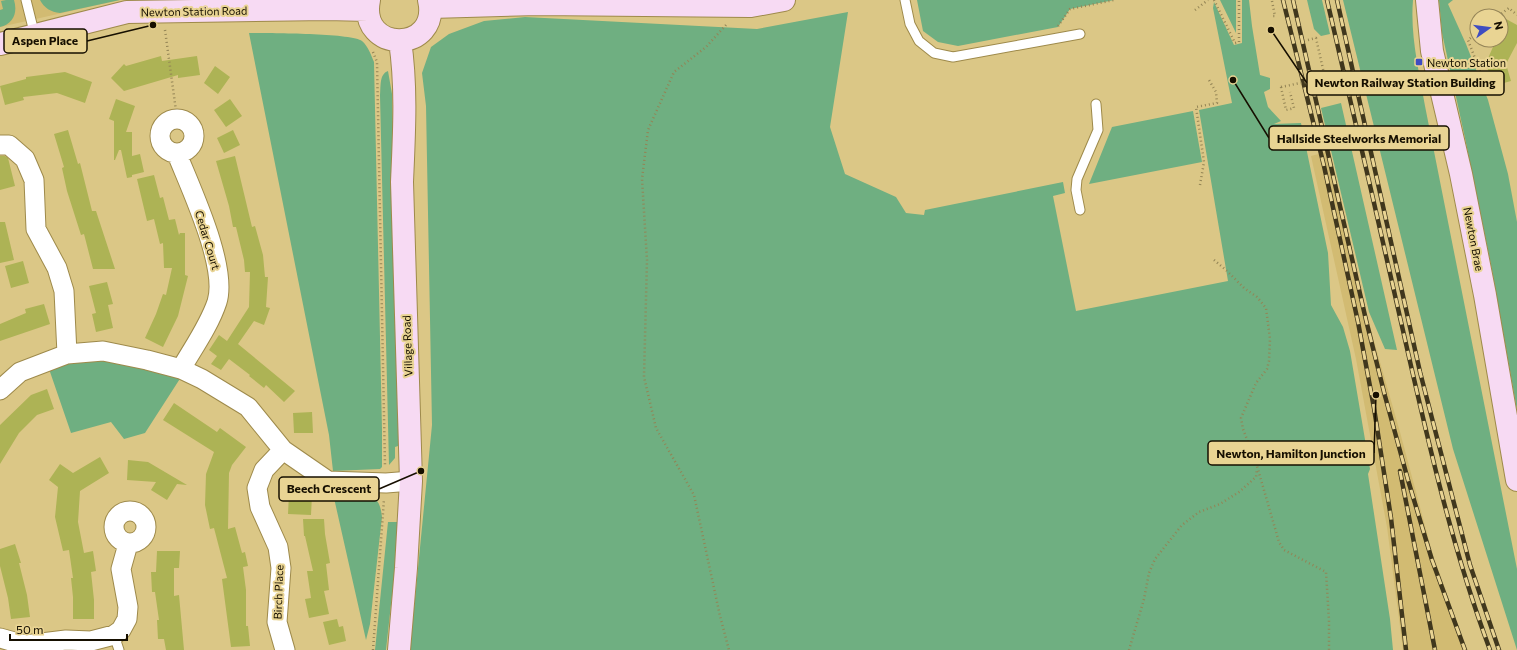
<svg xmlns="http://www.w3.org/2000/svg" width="1517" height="650" viewBox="0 0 1517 650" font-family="Commissioner,sans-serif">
<rect width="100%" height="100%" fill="#dbc786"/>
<path fill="#d2bb72" d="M0,0H120L0,27Z
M1330,151L1358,285L1400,432L1432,552L1467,650H1403L1387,527L1356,359L1311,156Z"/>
<path fill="#6faf81" d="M6,0H14C18,13 13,24 0,27V10L3,9L1,1Z
M40,0H120L60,13C51,12 44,8 40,0Z
M917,0H1114L1070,9L1058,27L958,46L938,42L923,31Z
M1220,0H1236V33Z
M1242,0H1249L1252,26L1260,75L1270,78V89L1264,92L1268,107L1281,121L1274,124L1301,123L1328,253L1331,305L1343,327L1350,351L1370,469L1368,474L1390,619L1393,650H410L432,425L426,106L422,73L431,47L449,34L484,21L525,17L757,29L848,12L830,127L845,174L896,197L906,213L924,215L925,210L1063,182L1065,193L1053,196L1076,311L1228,281L1199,110L1232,103L1213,8L1214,2L1234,45L1242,43Z
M1307,0H1322L1330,34L1321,36L1314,29Z
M1343,0H1413C1410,35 1419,71 1425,106L1517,569V650L1453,449Z
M1439,0H1453L1448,4L1466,44L1488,100L1508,174L1517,222V410L1492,270L1465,138L1442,33Z
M249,33C267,33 352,33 362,41C368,46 371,55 374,62L382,430V467L380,469L333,471L329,435Z
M388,71L392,94L401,445L395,447V458L389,465L380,96C381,87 379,74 388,71Z
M1341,103L1397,350L1385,349L1369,312L1321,108Z
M1193,111L1202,162L1089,184L1112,127Z
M104,354L183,374L145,433L124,439L111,422L71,433L48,366Z
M361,494C377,497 380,501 382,517L370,624L366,640L334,498Z
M388,522H400L386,650H375Z"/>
<path fill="#adb355" d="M1506,19L1517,25V43L1506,64L1511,81L1493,86L1486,63L1496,40H1501V30Z
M161,56L162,61L197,56L200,75L178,78V75L124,91L111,78L124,64L126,66Z
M215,66L230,77L218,94L204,83Z
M65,72L92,82L85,103L57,93L23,97L24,100L5,105L0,86L26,79V77Z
M116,99L135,106L126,132H132V156L140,154L144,172L132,175V177L127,178L121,150H119L115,160H114V121L109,119Z
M230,99L242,116L226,127L214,110Z
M68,130L78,164L80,163L92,211H96L115,269H93L84,234L81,235L67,191L62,168L64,167L54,134Z
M233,130L240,145L224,153L217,138Z
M0,156H5L8,158L15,186L0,190Z
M235,156L252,227L255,226L263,255L265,277H268L266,307L270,308L264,325L254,321L238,344L295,391L284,402L266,385L264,388L249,376L250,375L229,359L221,370L211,364L217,356L209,350L219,335L227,341L249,307L250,272H245L244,260L236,227H233L229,206L216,161Z
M154,175L160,198L163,197L169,220L175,219L179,235L180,233H185V275L188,276L178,316L163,347L145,338L156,314L163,294L166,295L172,268H164L163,243L160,244L154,219L147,221L137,179Z
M0,222H5L14,260L0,263Z
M23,261L29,283L11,288L5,266Z
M107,282L113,304L108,305L113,328L96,332L92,314L96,313L89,286Z
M44,304L50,324L0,341V324L26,313L25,309Z
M47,389L54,409L37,415L19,433L0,464V425L31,395Z
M174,403L217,432L220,428L246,447L232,465L229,473L228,529L235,527L242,553L245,552L248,566L243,567L246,590V626H248L250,646L231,647L222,579L227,578L214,528L210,529L205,505L206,474L214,452L163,420Z
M312,412L313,433H294L293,413Z
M100,457L109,473L80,491L78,522L84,553L93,551L96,571L91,572L94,600V619H73V597L71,578H73L69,550L63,551L55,517L58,487L49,480L60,464L73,473Z
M128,460L148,462L187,485L177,484L167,500L151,490L156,482L127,480Z
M289,494L312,495L311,515L288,514Z
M303,519H324L325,534L330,563L326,564L329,590L324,591L329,614L309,618L305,599L311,598L307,571H313L305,536H304Z
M15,544L21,563H19L27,595L30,617L11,619L8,598L0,566V549Z
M157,551H180L179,568H174V596L179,595L184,650H166L164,639H158L157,620H159L155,592H152L151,572H156Z
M337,619L339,627L343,626L346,641L329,645L323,622Z"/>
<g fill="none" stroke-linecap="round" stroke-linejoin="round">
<defs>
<path id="lane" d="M26,0L35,36
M905,0L910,24L919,41L934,53L953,57L1080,34
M1080,210L1076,190L1077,179L1098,130L1096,104
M114,635L119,650"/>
<path id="street" d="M160 136a17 17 0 1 1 34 0a17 17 0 1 1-34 0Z
M0,145H9L25,159L34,180L36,229L57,268L64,291L67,354
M177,154C191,189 228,267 217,302C209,326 193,348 181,369
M0,390L20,372L67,354L103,351L147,360L181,369L202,379L248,407L283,450L328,481L386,483L411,481
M283,450L264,470L257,488L260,507L278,547L281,568L277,622L285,650
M114 527a16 16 0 1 1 32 0a16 16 0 1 1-32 0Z
M0,638L25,645L66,640L91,641L114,635L121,630L127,619L128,607L121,569L128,544"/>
<path id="secondary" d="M369,0C358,54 441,53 429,0
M1427,0L1432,51L1461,174L1485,295L1517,480
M431,7L538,4L751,6L784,0
M0,44L127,12L327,9L368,10
M399,650L406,568L411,481L402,182C404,136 407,87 400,41"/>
</defs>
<use href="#lane" stroke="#9e8a4b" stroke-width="11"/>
<use href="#street" stroke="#9e8a4b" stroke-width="21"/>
<use href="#secondary" stroke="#9e8a4b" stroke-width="24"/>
<path stroke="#938455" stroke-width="2.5" stroke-dasharray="1 3" stroke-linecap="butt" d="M1214,0L1235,43L1239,42V0
M1272,1L1275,16H1273
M1195,10L1208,0
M1498,16L1509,8L1517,15
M726,25L706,47L674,72L648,130L642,179L647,260L644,377L656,428L694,495L720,616L729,650
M1058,26L1070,9L1114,0
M165,30L177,118
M1477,33L1468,40L1486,87
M1308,40L1316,38L1325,78
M373,52L377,62L385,466
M1281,87L1286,110L1294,108L1290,92
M1200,185L1204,162L1196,107L1217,103L1216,92L1209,80
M1214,260L1226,270L1244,288L1257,297L1266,308L1270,339L1269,361L1267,369L1256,383L1241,418L1243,429L1257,466L1279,542L1284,550L1326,572L1329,620V650
M373,650L384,499
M1129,650L1144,599L1149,573L1155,559L1182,525L1199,512L1220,504L1239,492L1256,477L1257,469"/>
<use href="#lane" stroke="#fff" stroke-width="9"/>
<use href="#street" stroke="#fff" stroke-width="19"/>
<use href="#secondary" stroke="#f7daf3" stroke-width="22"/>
<defs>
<path id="rail" d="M1283,0L1324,166L1358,322L1374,408L1391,518L1406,650
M1293,0L1366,320L1385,396L1408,480L1432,560L1465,650
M1327,0C1353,112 1379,223 1404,335C1428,441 1452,548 1490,650
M1337,0L1420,372L1470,565L1499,650
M1400,471L1435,650"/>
</defs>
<use href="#rail" stroke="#40371d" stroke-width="4.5"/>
<use href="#rail" stroke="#e9d493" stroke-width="3" stroke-dasharray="9" stroke-linecap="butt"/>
<path stroke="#938455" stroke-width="2.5" stroke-dasharray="1 3" stroke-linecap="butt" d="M1281,87L1325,78"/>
</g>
<rect fill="#3f4dc1" stroke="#e9d493" stroke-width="1.5" x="1415" y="58" width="8" height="8" rx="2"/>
<g text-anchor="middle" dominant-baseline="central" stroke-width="4" stroke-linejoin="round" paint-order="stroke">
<g font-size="11" fill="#160f00" stroke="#e9d493">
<text transform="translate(194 11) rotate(-1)">Newton Station Road</text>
<text transform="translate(1474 239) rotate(79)">Newton Brae</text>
<text transform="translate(208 240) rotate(73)">Cedar Court</text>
<text transform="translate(407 346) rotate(-92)">Village Road</text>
<text transform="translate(278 592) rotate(-88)">Birch Place</text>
</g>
<g font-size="11" fill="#160f00" stroke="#e9d493" text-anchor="start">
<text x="1427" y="62">Newton Station</text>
</g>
</g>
<path fill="none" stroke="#160f00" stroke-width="1.5" d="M153 25L87 41M1271 30L1307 83M1233 80L1269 138M1376 395L1374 453M421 471L379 489"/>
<g fill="#160f00" stroke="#e9d493" stroke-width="1.5">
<circle cx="153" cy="25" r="4"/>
<circle cx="1271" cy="30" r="4"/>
<circle cx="1233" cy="80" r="4"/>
<circle cx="1376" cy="395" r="4"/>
<circle cx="421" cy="471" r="4"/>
</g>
<g fill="#e9d493" stroke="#160f00" stroke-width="1.5">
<rect x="4" y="29" width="83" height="24" rx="4"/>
<rect x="1307" y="71" width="197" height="24" rx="4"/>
<rect x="1269" y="126" width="180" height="24" rx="4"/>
<rect x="1208" y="441" width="166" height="24" rx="4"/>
<rect x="279" y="477" width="100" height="24" rx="4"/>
</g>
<g font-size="12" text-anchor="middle" font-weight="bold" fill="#160f00">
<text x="45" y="45">Aspen Place</text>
<text x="1405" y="87">Newton Railway Station Building</text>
<text x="1359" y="143">Hallside Steelworks Memorial</text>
<text x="1291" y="458">Newton, Hamilton Junction</text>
<text x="329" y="493">Beech Crescent</text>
</g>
<g transform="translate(1489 28) rotate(76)"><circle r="19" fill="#e9d493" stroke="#958558"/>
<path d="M0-3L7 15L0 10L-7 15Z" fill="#3f4dc1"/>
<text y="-6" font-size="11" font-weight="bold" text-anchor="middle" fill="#160f00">N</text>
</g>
<path d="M10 634v6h117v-6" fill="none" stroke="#160f00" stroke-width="2"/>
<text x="16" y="634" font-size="12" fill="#160f00" stroke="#e9d493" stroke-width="3" paint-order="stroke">50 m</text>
</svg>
